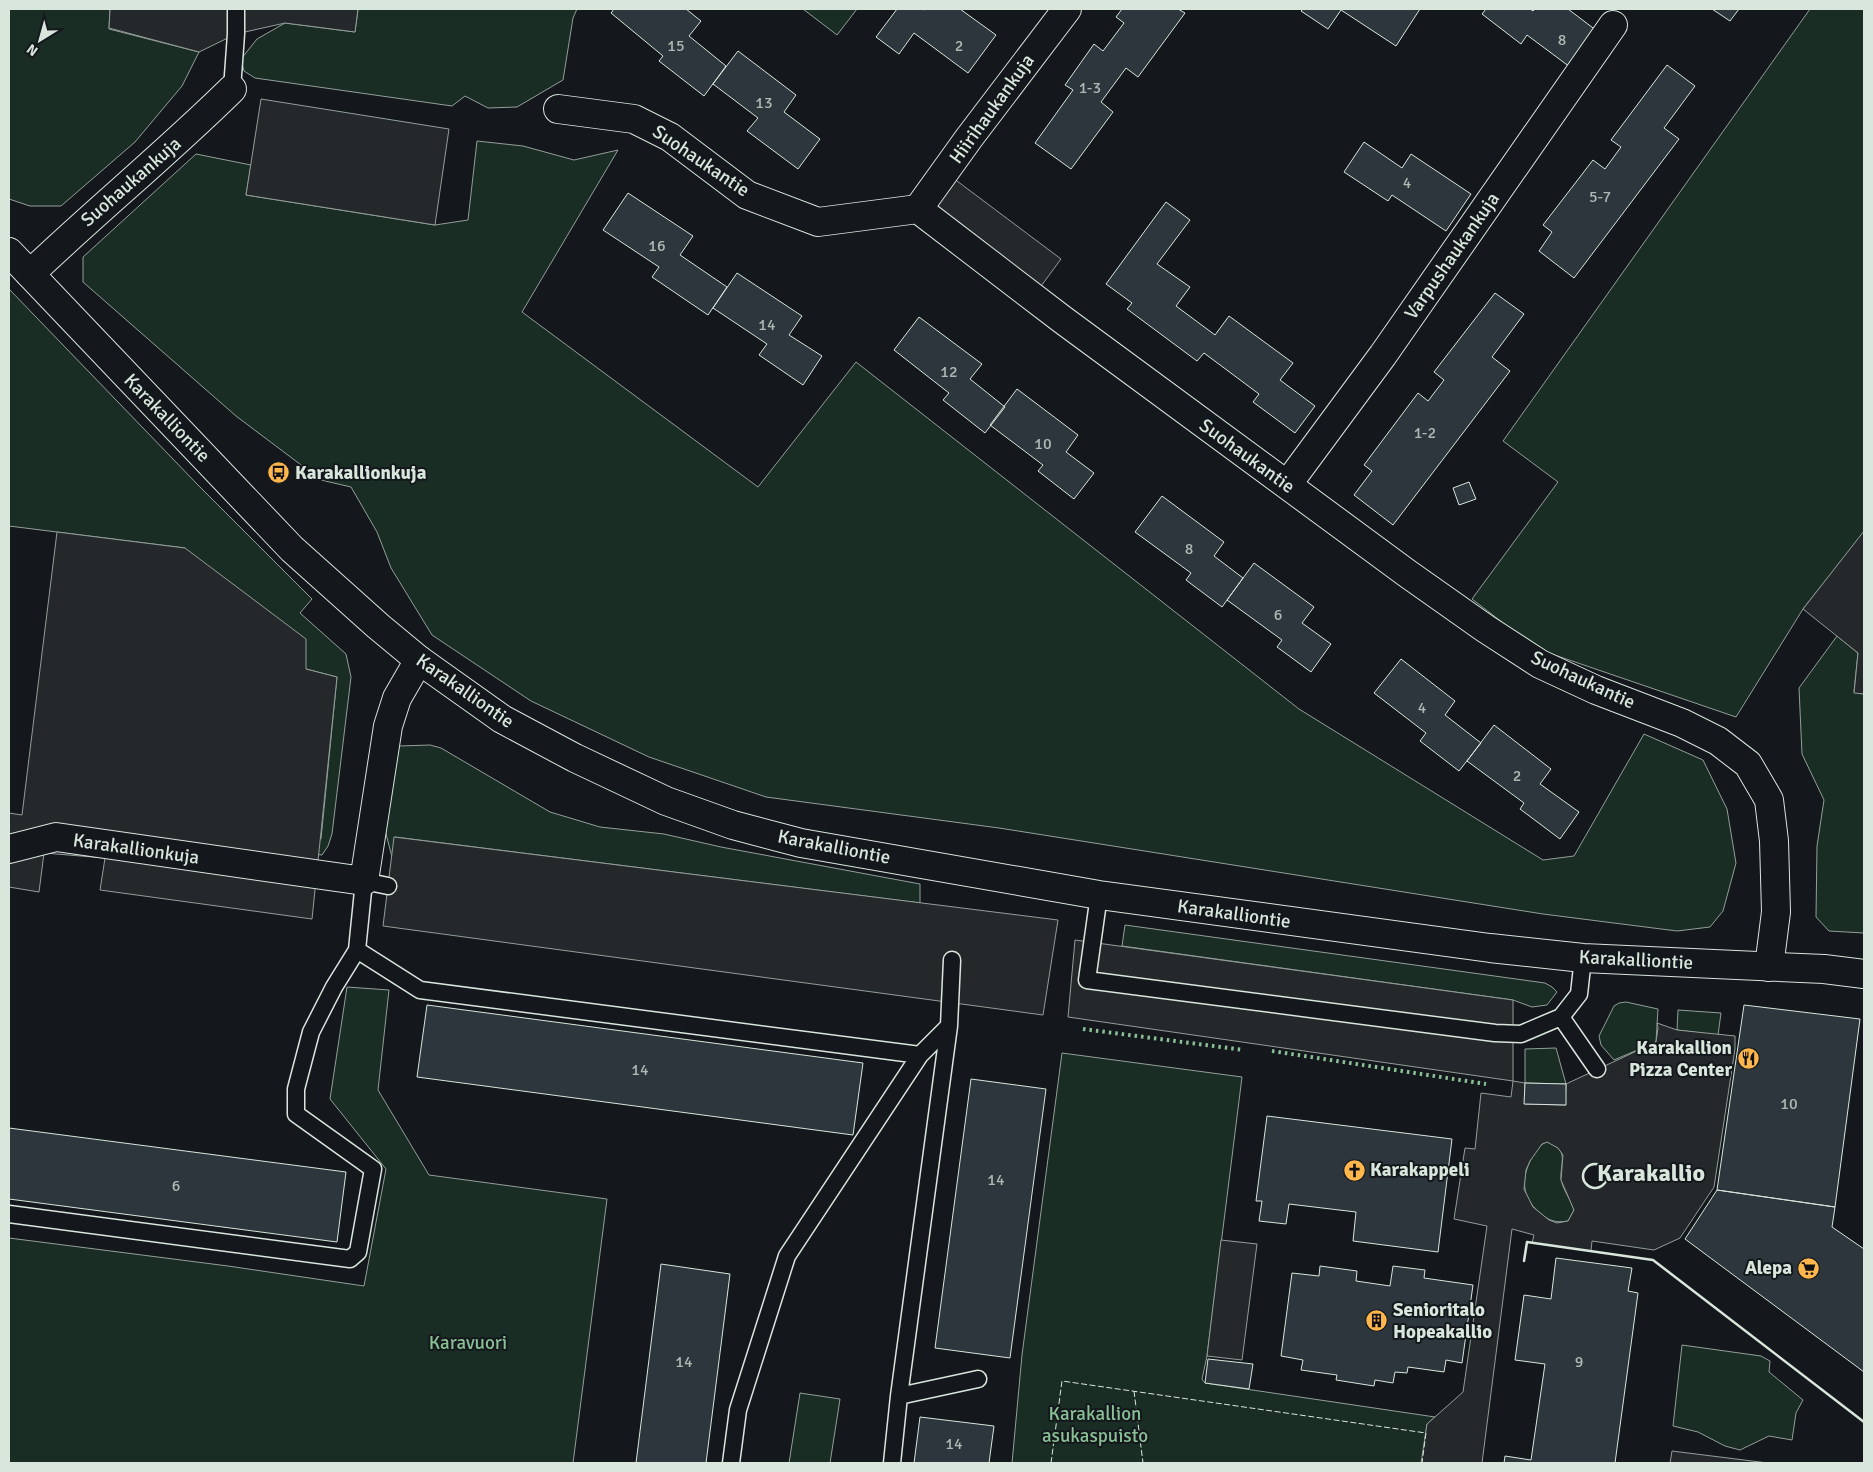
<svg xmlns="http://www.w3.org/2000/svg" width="1873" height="1472" viewBox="0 0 1873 1472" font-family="Signika,sans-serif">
<rect width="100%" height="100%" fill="#14181c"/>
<path fill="#1a2d24" stroke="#939e99" d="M9,9H110L109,29L199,52L182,86L135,142L61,206H30L9,199Z
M358,9H577L573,18L563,80L517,107L488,108L465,96L452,106L255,78L244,71L241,59L257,39L285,23L355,32Z
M803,9H857L837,35Z
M1810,9H1864V532L1803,609L1736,717L1537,649L1472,599L1558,482L1503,441Z
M477,141L523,146L574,160L618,150L522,312L758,487L856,362L1299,709L1543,860L1574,856L1644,734L1703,760L1727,809L1736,863L1723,911L1710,927L1677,931L1543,914L999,828L766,797L649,757L531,701L432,635L391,568L377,532L351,487L321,480L236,416L83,282V257L196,154L251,165L246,195L435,225L468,220Z
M9,289L198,485L312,599L300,613L346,654L351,677L332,834L328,846L322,855L279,849L321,839L337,677L306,669L185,548L9,526Z
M1837,636L1858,653L1854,692L1864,694V933L1829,931L1816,917L1817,846L1824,800L1802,754L1799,688Z
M430,745L441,748L550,812L600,827L664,834L721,847L920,884V903L395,837L392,857L385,830L399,746Z
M1125,925L1545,983L1552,987L1557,992L1547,1005L1532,1007L1513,1000L1122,946Z
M347,987L389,990L378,1090L429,1175L607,1199L573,1463H9V1238L228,1266L364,1286L386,1169L330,1099Z
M1626,1002L1658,1009L1656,1042L1614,1060L1601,1045L1599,1036L1614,1006L1619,1003Z
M1678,1010L1721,1013L1718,1035L1677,1030Z
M1556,1048L1566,1084L1525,1083V1049Z
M1062,1053L1242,1077L1207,1356L1202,1379L1205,1383L1435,1417L1427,1424L1422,1463H1012L1022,1355Z
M1547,1142C1570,1150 1560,1162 1561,1179C1563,1190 1571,1200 1574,1210L1568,1221C1556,1223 1549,1221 1540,1213C1520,1197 1521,1175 1534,1154C1537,1148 1541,1144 1547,1142Z
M1682,1345L1761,1356L1770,1361L1769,1372L1803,1400L1796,1413L1792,1440L1769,1436L1740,1450L1725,1446L1698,1432L1673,1426Z
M800,1393L840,1399L830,1463H789Z"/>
<path fill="#24282b" stroke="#939e99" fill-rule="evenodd" d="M110,9H358L355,32L285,23L236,34L199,52L109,28Z
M261,99L449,129L435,225L246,195Z
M945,172L1061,259L1033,297L918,209Z
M1864,531V694L1854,693L1858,653L1803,609Z
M57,532L185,548L306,639V669L337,677L312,919L100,890L105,858L44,853L39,892L9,887V813L22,815Z
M394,837L1058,920L1043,1015L383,926Z
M1075,940L1513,1000V1081L1525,1083V1104L1565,1105L1566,1084L1656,1042L1658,1028L1657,1023L1677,1030L1735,1036V1049L1714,1187L1680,1238L1654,1250L1592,1241L1591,1251L1532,1243L1534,1235L1512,1229L1482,1463H1421L1427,1424L1463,1392L1487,1226L1454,1219L1465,1148L1475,1149L1481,1093L1511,1097L1513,1081L1068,1017ZM1547,1142L1558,1148L1563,1155L1561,1180L1574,1210L1568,1221L1557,1223L1549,1220L1533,1207L1524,1189L1526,1170L1530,1161L1542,1144ZM1595,1164L1602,1166L1608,1177L1605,1184L1594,1189L1584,1181L1583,1174L1588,1167Z
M1221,1240L1257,1244L1242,1360L1207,1356Z
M1672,1451L1768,1463H1670Z"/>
<path fill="#2c363c" stroke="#d8e6dc" d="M614,9H686L701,21L689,36L726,66L704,96L659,61L663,56L611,13Z
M897,9H922L924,10L925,9H960L996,35L968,73L914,33L899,54L876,37Z
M1122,9H1178L1185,13L1138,77L1126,68L1101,102L1113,112L1071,169L1035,143L1073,90L1065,85L1094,44L1103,51L1124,23L1116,17Z
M1303,9H1420L1396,46L1341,10L1328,29L1301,11Z
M1486,9H1530L1533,11L1535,9H1568L1597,31L1570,67L1527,35L1521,44L1482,14Z
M1712,9H1739L1730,21Z
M738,51L796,95L784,112L820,139L798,169L747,131L758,118L713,84Z
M1667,65L1695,86L1664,128L1679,139L1574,278L1539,251L1552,232L1543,225L1593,160L1605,169L1621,147L1611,140Z
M1364,142L1402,168L1411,154L1471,194L1446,231L1392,195L1388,201L1344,172Z
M628,193L693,236L680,255L727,287L708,315L652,277L659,267L603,230Z
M1166,202L1190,220L1157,264L1190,287L1176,306L1215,335L1229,316L1293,363L1280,380L1315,406L1295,433L1253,402L1259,394L1204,353L1197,361L1127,309L1132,303L1106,284Z
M737,273L802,316L789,335L822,356L803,385L759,355L767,344L713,308Z
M1495,293L1524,314L1492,357L1510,371L1393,525L1354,495L1372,471L1364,465L1418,393L1428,401L1444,380L1434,372Z
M919,317L982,364L970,379L1005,407L985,433L943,400L949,393L894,350Z
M1017,389L1078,435L1066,452L1094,473L1074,499L1038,471L1043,465L990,425Z
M1469,482L1476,499L1459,505L1453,488Z
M1162,496L1224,542L1214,556L1243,578L1222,607L1186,580L1191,573L1135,532Z
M1254,563L1314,607L1302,623L1331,644L1311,672L1277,647L1282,640L1227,600Z
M1401,659L1455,701L1445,715L1481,743L1459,771L1420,741L1426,733L1374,693Z
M1494,725L1551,769L1540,784L1579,812L1560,839L1520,809L1524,803L1467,761Z
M427,1005L863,1063L853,1135L417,1077Z
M1744,1005L1860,1019L1835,1207L1717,1190Z
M971,1079L1046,1089L1010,1358L935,1348Z
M1525,1083L1566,1084V1105L1524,1104Z
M1267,1116L1452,1139L1438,1252L1353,1241L1356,1212L1289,1204L1286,1224L1259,1221L1262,1201H1256Z
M9,1128L346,1172L337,1242L9,1199Z
M1717,1190L1835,1207L1832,1227L1864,1249V1372L1685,1239Z
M1556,1258L1632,1268L1628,1291L1638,1293L1615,1463H1504L1505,1456L1531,1460L1545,1364L1515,1360L1524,1295L1551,1299Z
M661,1264L730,1274L706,1463H636Z
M1320,1266L1357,1271L1356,1281L1390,1286L1393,1266L1425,1270L1424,1278L1473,1285L1462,1363L1446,1360L1444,1372L1408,1367L1407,1373L1395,1372L1393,1383L1375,1380L1374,1386L1336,1380L1337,1375L1301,1370L1303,1360L1281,1356L1292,1273L1319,1276Z
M1208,1359L1253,1364L1249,1389L1205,1383Z
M920,1417L994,1426L989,1463H914Z"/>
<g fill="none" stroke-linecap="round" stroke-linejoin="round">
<defs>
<path id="lane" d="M232,89L236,34V9
M1099,895L1087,980L1495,1033L1521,1034L1561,1017L1579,994L1583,958
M357,950L420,990L920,1055
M1561,1017L1597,1069
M9,1214L350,1259L358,1252L373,1169L296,1114V1089L311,1032L334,987L357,950L364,881L388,886
M899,1396L978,1379
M731,1463L738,1410L787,1256L920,1055L949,1026
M892,1463L899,1396L949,1026L952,960"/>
<path id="street" d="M558,109L634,119L670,137L747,195L818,222L918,209L1063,320L1408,574L1486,629L1540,664L1596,690L1682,723L1718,741L1748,764L1769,800L1774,841L1776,912L1769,967
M918,209L969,138L1067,9
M30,274C96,211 167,153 232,89
M1287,485L1383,355L1613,25
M9,849L56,837L364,881L388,726L397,698L419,660"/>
<path id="secondary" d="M9,252L292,549L378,626L419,660L502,719L575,758L666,801L733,825L801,843L1099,895L1490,948L1583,958L1824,969L1864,974"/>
</defs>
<use href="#lane" stroke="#d8e6dc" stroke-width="19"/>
<use href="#street" stroke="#d8e6dc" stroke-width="30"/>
<use href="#secondary" stroke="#d8e6dc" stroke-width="30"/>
<use href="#lane" stroke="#14181c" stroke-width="16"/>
<use href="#street" stroke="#14181c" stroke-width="28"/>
<use href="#secondary" stroke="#14181c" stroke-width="28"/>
<path stroke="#8ac095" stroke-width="4" stroke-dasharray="2.5 4" stroke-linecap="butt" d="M1083,1029L1244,1050
M1272,1051L1486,1084"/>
<path stroke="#d8e6dc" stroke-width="1" stroke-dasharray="6 2.5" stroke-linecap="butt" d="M1134,1391L1143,1463
M1051,1463L1062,1381L1426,1433L1422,1463"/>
<path stroke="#d8e6dc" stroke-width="2.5" d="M1583 1176a12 12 0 1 1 24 0a12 12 0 1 1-24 0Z
M1524,1261L1527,1242L1653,1260L1864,1422"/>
</g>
<defs>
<symbol id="bus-disc" viewBox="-11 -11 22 22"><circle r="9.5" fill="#ffb74d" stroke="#14181c"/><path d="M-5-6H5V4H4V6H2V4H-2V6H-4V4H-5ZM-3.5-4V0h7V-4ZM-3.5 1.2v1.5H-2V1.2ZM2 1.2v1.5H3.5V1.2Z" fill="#111"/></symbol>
<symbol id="restaurant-disc" viewBox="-11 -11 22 22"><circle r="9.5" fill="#ffb74d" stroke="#14181c"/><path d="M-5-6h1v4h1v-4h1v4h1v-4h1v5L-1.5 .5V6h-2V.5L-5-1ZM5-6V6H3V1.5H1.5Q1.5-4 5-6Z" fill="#111"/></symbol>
<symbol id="church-disc" viewBox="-11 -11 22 22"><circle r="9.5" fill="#ffb74d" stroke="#14181c"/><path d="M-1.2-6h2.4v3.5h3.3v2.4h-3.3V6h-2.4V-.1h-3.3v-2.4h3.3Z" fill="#111"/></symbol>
<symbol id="supermarket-disc" viewBox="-11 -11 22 22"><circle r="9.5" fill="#ffb74d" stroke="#14181c"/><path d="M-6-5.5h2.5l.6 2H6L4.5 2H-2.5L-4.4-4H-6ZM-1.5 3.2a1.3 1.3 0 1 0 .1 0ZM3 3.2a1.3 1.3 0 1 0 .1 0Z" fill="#111"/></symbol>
<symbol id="building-disc" viewBox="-11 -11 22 22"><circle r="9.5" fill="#ffb74d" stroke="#14181c"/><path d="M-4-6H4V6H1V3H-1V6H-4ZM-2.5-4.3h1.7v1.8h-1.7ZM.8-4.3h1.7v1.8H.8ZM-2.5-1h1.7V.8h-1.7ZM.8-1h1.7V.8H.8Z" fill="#111"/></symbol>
</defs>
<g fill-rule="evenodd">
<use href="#bus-disc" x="266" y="460" width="25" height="25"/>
<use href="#restaurant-disc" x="1736" y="1046" width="25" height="25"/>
<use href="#church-disc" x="1342" y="1158" width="25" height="25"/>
<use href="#supermarket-disc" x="1796" y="1256" width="25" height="25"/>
<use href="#building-disc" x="1364" y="1308" width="25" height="25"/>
</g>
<g text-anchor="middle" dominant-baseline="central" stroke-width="4" stroke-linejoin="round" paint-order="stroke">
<g font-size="16" fill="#adbab4">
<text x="1562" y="40">8</text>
<text x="676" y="46">15</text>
<text x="959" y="46">2</text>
<text x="1090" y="88">1-3</text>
<text x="764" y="103">13</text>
<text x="1407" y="183">4</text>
<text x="1600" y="197">5-7</text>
<text x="657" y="246">16</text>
<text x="767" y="325">14</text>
<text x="949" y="372">12</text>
<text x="1425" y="433">1-2</text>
<text x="1043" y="444">10</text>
<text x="1189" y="549">8</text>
<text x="1278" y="615">6</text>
<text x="1422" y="708">4</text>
<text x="1517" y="776">2</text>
<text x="640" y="1070">14</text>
<text x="1789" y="1104">10</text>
<text x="996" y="1180">14</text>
<text x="176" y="1186">6</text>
<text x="684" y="1362">14</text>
<text x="1579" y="1362">9</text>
<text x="954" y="1444">14</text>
</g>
<g font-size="19" fill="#d8e6dc" stroke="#14181c">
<text transform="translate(992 109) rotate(-54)">Hiirihaukankuja</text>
<text transform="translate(701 161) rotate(34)">Suohaukantie</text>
<text transform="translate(131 182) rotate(-41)">Suohaukankuja</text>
<text transform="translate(1452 256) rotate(-55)">Varpushaukankuja</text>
<text transform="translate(167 418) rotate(46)">Karakalliontie</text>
<text transform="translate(1247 456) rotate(36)">Suohaukantie</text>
<text transform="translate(1583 680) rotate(25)">Suohaukantie</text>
<text transform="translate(465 691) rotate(35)">Karakalliontie</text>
<text transform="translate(834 847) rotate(11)">Karakalliontie</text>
<text transform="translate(136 849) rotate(8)">Karakallionkuja</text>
<text transform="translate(1234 914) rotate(8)">Karakalliontie</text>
<text transform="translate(1636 960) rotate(3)">Karakalliontie</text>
</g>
<g font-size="19" font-weight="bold" fill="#d8e6dc" stroke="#14181c" text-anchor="start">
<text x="295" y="473">Karakallionkuja</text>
<text x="1732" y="1048" text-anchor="end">Karakallion<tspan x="1732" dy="22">Pizza Center</tspan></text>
<text x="1370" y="1170">Karakappeli</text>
<text x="1792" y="1268" text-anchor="end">Alepa</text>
<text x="1393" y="1310">Senioritalo<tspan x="1393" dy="22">Hopeakallio</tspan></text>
</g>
<g font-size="19" fill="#8ac095" stroke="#14181c">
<text x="468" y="1343">Karavuori</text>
<text x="1095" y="1414">Karakallion<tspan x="1095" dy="22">asukaspuisto</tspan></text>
</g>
<g font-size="24" font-weight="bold" fill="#d8e6dc" stroke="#14181c">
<text x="1651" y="1173">Karakallio</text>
</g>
</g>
<rect width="1873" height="1472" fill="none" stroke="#d8e6dc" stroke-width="20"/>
<g transform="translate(40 40) rotate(217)" stroke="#14181c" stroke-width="4" paint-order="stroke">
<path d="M0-4L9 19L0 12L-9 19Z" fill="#d8e6dc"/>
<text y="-8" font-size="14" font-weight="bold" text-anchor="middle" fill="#d8e6dc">N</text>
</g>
</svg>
